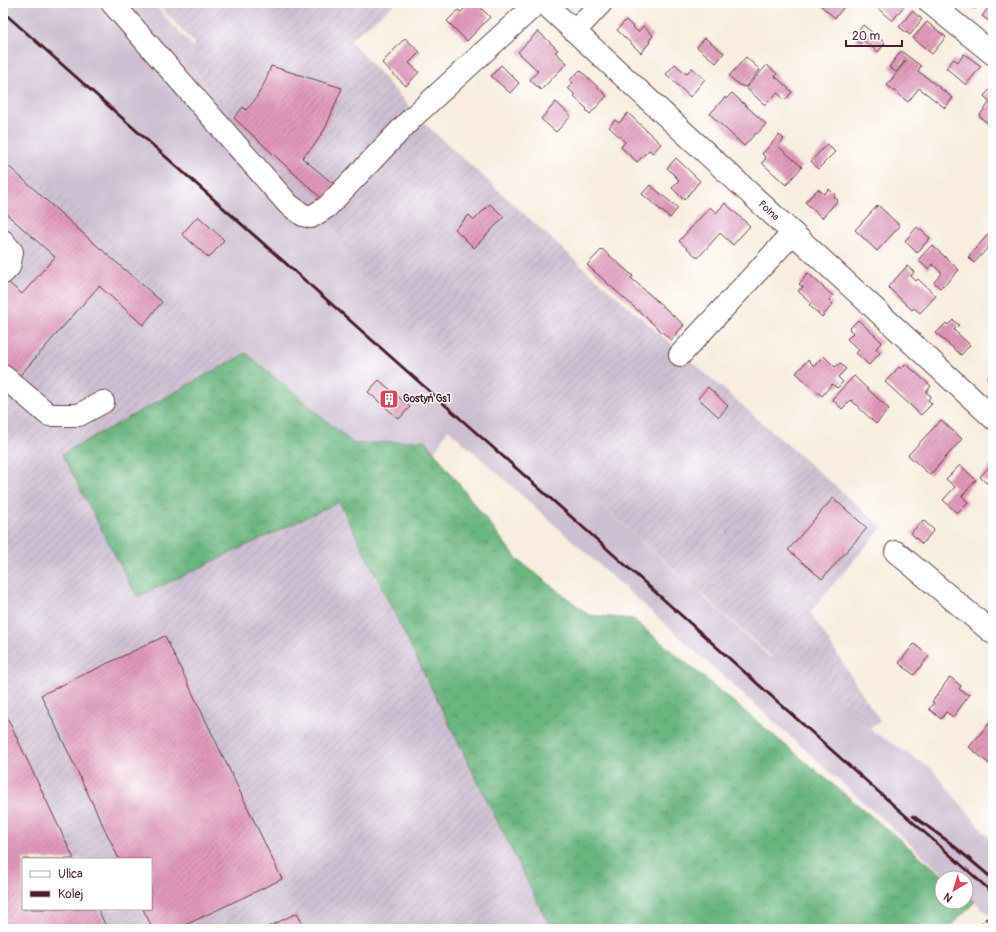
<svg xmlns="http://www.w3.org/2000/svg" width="996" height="932" viewBox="0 0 996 932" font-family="Pangolin,sans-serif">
<defs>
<pattern id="industrial-furrows" width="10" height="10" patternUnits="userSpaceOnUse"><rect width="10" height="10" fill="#cebed1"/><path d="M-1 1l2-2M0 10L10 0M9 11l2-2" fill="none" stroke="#b2a3b4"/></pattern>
<pattern id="forest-crowns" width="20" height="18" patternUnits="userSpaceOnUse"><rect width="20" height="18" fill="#6ab67f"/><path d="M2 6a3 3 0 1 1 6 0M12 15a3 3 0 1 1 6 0" fill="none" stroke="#599368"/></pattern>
<pattern id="building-hatch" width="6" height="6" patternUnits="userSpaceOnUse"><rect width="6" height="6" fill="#e099ba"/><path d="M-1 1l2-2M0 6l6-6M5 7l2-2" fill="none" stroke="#b87c97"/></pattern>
</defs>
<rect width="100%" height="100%" fill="#fff"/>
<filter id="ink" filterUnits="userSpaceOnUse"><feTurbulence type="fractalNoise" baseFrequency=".025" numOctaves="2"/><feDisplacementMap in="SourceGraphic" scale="8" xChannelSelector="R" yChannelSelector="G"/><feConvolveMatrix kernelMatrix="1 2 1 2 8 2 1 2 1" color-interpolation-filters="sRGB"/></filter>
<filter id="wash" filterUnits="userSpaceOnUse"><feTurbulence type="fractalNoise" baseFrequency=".012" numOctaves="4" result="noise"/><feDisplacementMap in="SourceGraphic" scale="16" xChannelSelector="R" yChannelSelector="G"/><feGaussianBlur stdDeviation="0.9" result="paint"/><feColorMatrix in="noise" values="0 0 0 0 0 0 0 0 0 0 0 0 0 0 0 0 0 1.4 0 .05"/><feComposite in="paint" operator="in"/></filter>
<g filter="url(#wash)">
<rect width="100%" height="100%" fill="#f8edde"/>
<path fill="url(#industrial-furrows)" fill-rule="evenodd" d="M156,3H396L350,40L423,122L575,260L882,527L810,612L880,721L869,729L778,651L772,657L554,462L366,292L328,220L223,116L191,62L194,43Z
M3,142L172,291L246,353L62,454L137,597L338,502L551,929H3ZM23,859H151V909H23Z"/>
<path fill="#cebed1" d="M3,3H153L195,49L192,65L223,116L327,219L366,292L771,658L779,650L869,729L931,768L993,843V918L966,894V878H948L448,429L423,472L405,487L172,291L3,142Z"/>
<path fill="url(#forest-crowns)" stroke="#5a6a55" d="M246,353L354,444L425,440L517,559L589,615L633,619L946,878H942V902H966V895L975,902L947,929H551L339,502L137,597L62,454Z"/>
<g id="blocks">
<path fill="url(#building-hatch)" d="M470,3H476L490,17L467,41L447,21L458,10L461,12Z
M822,3L836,4L847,3L835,18L820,5Z
M872,3H904L906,4L892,21Z
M967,3H979L975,9Z
M992,3H993V24L982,16Z
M912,11L922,19L910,35L899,27Z
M626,20L638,32L643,26L653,35L652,37L649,41L650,42L641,53L617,30Z
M927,22L946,37L932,54L913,38Z
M863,25L885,43L878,52L863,40L860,44L853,38Z
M538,31L558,50L555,52L567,63L541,90L530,80L538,71L518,52Z
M405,38L420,52L409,63L419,72L406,86L382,63Z
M705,38L724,53L716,63L697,47Z
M901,51L921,66L918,71L953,98L945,108L919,88L908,102L887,85L906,61L905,60L896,72L889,67Z
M964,54L981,66L966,85L946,68L954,59L958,62Z
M746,57L760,70L745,87L739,85L729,76Z
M675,64L686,74L692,68L705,79L690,97L666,74Z
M501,65L519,83L510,93L491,76Z
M767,65L777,74L775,76L792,92L785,100L777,93L765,105L746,88Z
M271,66L342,88L326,127L315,144L302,158L336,186L323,200L234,118L243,107L246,110L255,100L266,80Z
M580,70L607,96L590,114L586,110L587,109L574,97L575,95L568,88L573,83L570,80Z
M993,86V124L991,126L979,116L990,102L984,96Z
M732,93L766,124L757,134L756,133L744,146L710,114L725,97L726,99Z
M556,102L571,116L556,132L541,119Z
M628,113L661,144L653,153L649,150L637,162L621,147L625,142L609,127L615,120L619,123Z
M779,135L784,139L778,146L802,167L786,185L762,163L766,158L762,154Z
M827,144L835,152L818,169L811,161Z
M676,158L700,181L684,200L672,188L679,180L667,168Z
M3,161L79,230L162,302L143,325L99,286L16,380L3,368V288L8,282L22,294L55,257L3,211Z
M650,185L678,208L670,218L642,194Z
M818,189L824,194L829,189L835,195L834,197L838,200L822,218L805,202Z
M725,203L750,226L733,245L720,233L698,258L679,241L710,207L716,213Z
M490,204L504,217L474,248L455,229L469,215L474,220Z
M878,205L900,226L877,251L855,230Z
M198,216L224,240L209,258L182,234Z
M917,227L930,238L917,253L905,241Z
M991,231L993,233V242L974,263L968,257Z
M932,245L959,270L944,286L943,285L940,288L934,282L942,273L932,264L928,269L918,260Z
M602,249L633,276L631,278L684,325L671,340L587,265Z
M907,266L914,272L911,276L916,281L918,279L936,296L920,313L914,308L912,310L888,287Z
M808,273L833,296L829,300L833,304L822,317L809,305L811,303L798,291L803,287L799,284Z
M858,320L882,342L876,348L880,353L869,365L856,353L859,350L847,339L853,333L849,329Z
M953,320L959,325L954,330L970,345L961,355L936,333L946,323L948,325Z
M824,356L835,367L840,363L846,369L838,377L843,382L837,388L832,384L822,396L796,373L808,360L814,366Z
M906,364L931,386L926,392L931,396L928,400L932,404L921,415L885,382L899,367L901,369Z
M993,372V385L987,379Z
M854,376L889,409L876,424L851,400L842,409L832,399Z
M379,380L410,407L399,419L368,392Z
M708,387L728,406L719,417L698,398Z
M941,420L962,439L930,475L908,455Z
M992,464L993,465V485L989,481L986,483L980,477Z
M960,465L976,480L962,496L968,502L957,513L943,500L955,487L946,479Z
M833,498L867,528L822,579L788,550Z
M923,520L934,530L922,544L911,533Z
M165,636L282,879L177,929H153L143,909H151V859H119L41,695Z
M914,644L929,656L914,675L899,663Z
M950,677L961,686L959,689L968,695L970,692L971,693L953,717L946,712L941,719L929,709L934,703L932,702Z
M3,711H4L74,859H23V909H98L107,929H3Z
M993,719V767L969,747Z
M297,913L305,929H264Z"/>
</g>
</g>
<g filter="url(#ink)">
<use href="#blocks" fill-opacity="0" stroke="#643e46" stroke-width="1"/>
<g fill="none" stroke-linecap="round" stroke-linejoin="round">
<defs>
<g id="minor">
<path d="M112,3L288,204L303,215L311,217L327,207L412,118L537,3"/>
<path id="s1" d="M544,3L993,418"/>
<path d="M930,3L993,54"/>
<path d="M575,31L601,3"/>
<path d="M3,241L12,252L9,267L3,273"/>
<path d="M680,355L793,233"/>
<path d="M3,376L49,415H79L103,402"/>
<path d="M896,552L993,633"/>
</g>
</defs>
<use href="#minor" stroke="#643e46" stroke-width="24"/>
<path stroke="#643e46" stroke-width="2.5" stroke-dasharray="3 3" stroke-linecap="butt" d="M977,929L993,912"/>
<use href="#minor" stroke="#fff" stroke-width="22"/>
<path stroke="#4a1f2b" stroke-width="3" d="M3,12L472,429L576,521L846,763L993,893
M913,816L949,842L993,879"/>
</g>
</g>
<defs>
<symbol id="building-square" viewBox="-11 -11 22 22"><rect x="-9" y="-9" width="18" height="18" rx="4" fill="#d1495b" stroke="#fff"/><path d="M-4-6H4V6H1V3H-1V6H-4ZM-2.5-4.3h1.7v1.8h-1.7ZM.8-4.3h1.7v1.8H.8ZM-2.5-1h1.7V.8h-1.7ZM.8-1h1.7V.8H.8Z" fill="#fff"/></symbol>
</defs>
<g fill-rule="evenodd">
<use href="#building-square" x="378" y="388" width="22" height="22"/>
</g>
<g text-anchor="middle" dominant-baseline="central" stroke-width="3" stroke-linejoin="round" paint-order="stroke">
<g font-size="10" fill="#4a1f2b" stroke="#fff">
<text stroke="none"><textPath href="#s1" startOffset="306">Polna</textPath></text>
</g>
<g font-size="10" font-weight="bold" fill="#4a1f2b" stroke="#fff" text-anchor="start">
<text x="403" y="399">Gostyń Gs1</text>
</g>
</g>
<rect width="996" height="932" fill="none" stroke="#fff" stroke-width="16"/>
<rect x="22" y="858" width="130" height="52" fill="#ffffff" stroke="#b7a5aa"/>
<rect x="30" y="871" width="20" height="6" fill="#ffffff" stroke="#b7a5aa"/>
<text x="58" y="878" font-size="12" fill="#4a1f2b">Ulica</text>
<rect x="30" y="891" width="20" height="6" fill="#4a1f2b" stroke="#b7a5aa"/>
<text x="58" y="898" font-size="12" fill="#4a1f2b">Kolej</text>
<g transform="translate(954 890) rotate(218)"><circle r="19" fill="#ffffff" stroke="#b7a5aa"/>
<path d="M0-3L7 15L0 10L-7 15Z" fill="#d1495b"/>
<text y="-6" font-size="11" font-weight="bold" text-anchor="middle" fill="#4a1f2b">N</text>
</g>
<path d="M846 40v6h56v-6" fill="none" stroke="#4a1f2b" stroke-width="2"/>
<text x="852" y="40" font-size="12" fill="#4a1f2b" stroke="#ffffff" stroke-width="3" paint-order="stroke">20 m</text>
</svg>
